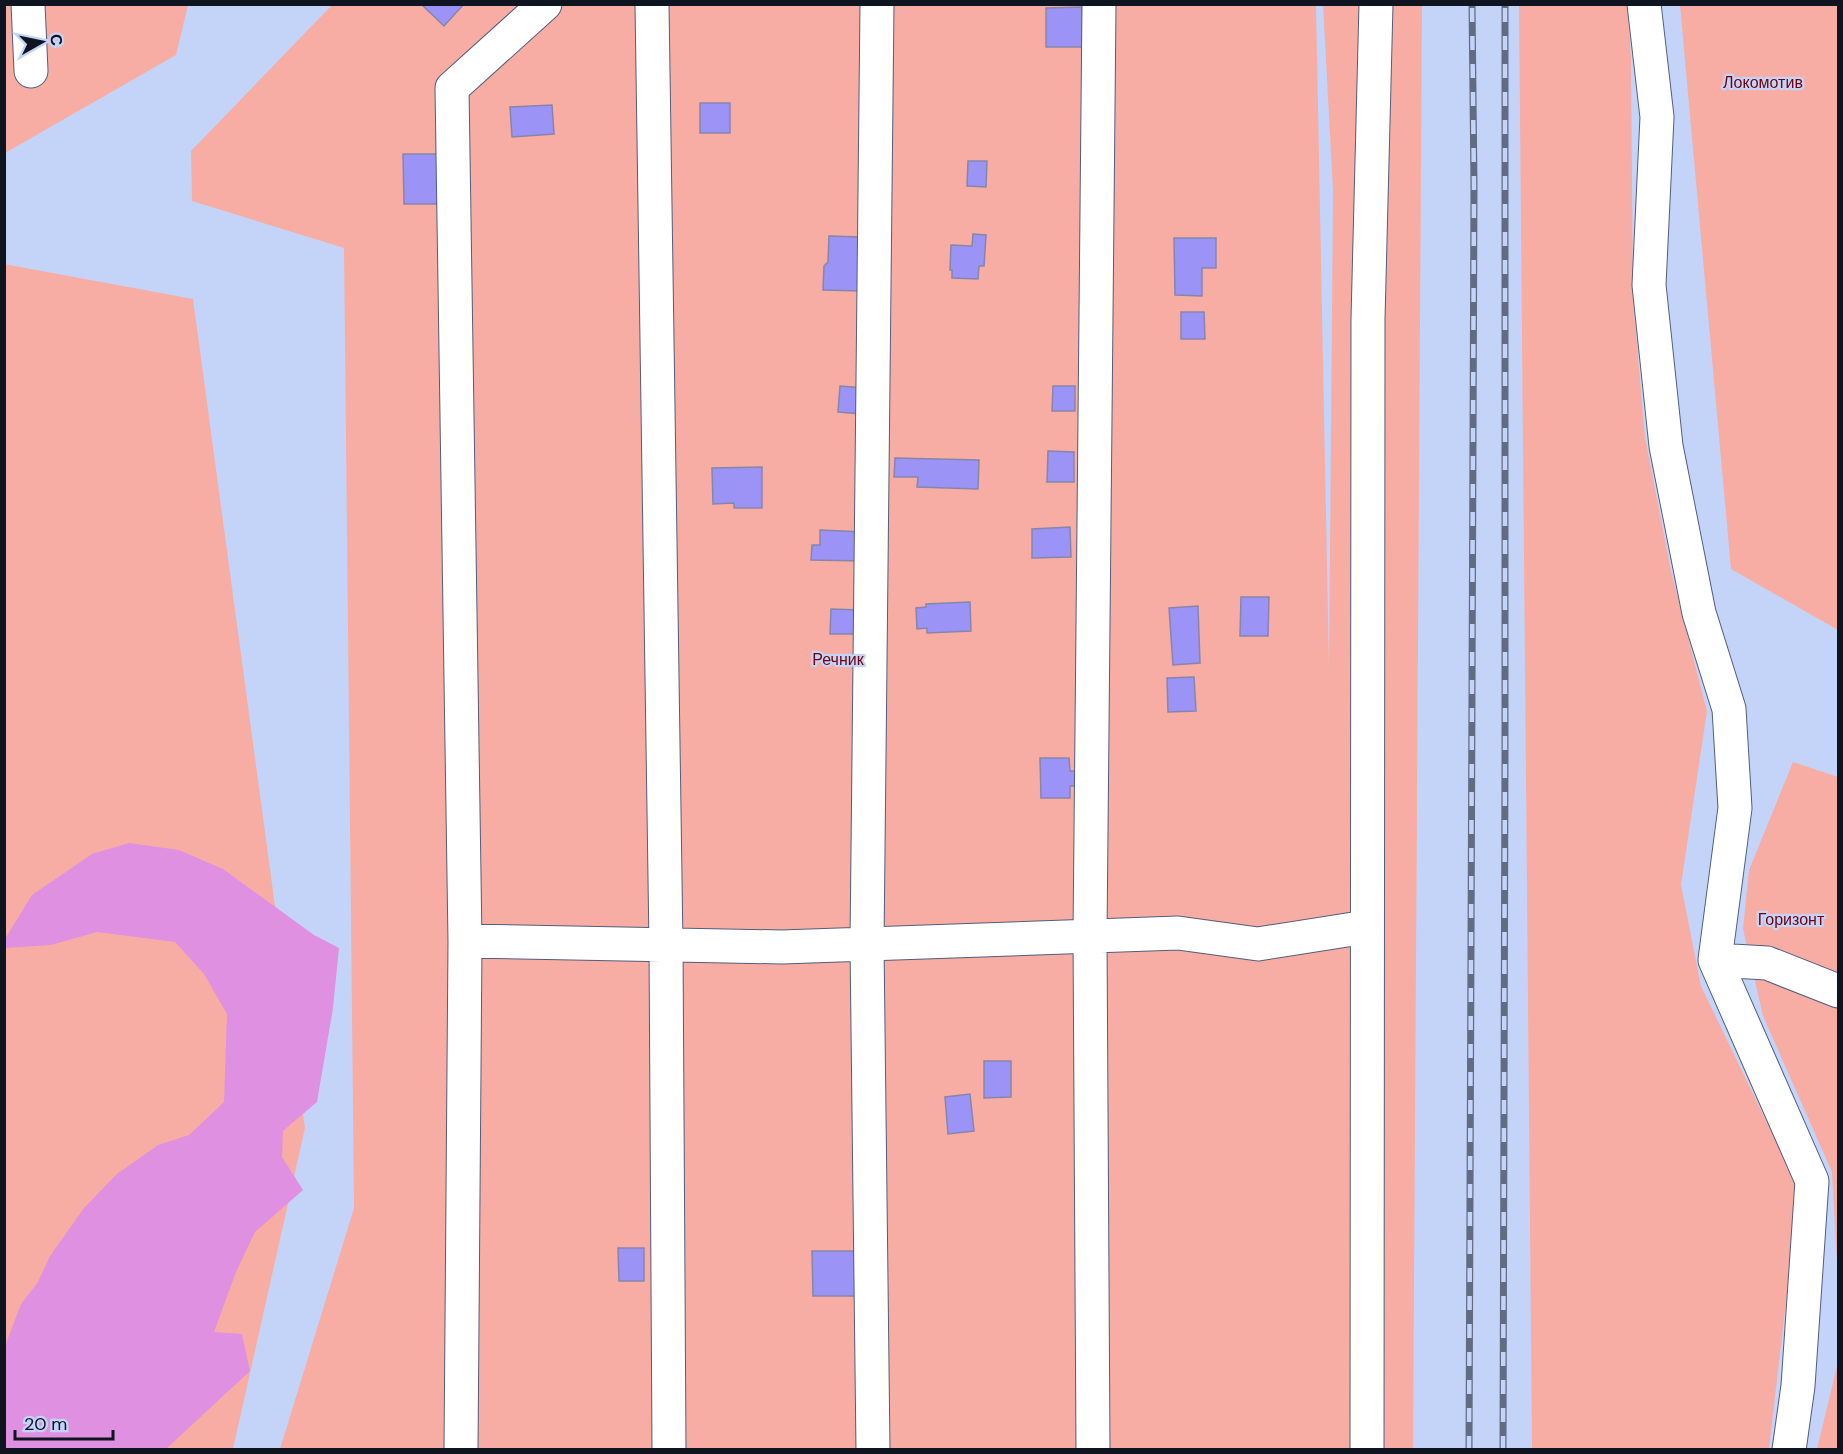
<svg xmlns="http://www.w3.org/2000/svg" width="1843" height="1454" viewBox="0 0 1843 1454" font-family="'DM Sans',sans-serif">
<rect width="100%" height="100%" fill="#c4d4f9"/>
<path fill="#f8ada4" d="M5,5H188L176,55L5,153Z
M332,5H1316L1329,667L1333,191L1323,5H1422L1413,1449H280L354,1208L344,248L192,201L191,151Z
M1519,5H1628L1631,59L1633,299L1645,437L1671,571L1707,711L1681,885L1701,986L1799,1189L1769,1449H1532Z
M1680,5H1838V630L1731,569Z
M4,264L193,299L305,1128L233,1449H5Z
M1793,762L1838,777V1449H1817L1838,1362V1280L1832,1172L1763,1016L1743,929L1749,870Z"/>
<path fill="#df90e1" d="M129,843L179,850L223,869L314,935L339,948L333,1008L317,1102L283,1131L282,1157L303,1190L255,1232L236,1272L214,1332L242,1334L250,1371L166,1449H5V1346L21,1304L38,1282L50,1256L84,1208L117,1174L158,1145L189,1135L224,1102L227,1014L204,974L175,942L97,932L51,945L5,948V939L32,895L92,854Z"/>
<path fill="#9b93f6" stroke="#8786aa" stroke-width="1.5" d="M421,4H464L444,26Z
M1082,7L1083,47H1046V8Z
M700,103H730V133H700Z
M552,105L554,134L512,137L510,107Z
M403,154H441L442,204H404Z
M968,161H987L986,187L967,186Z
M973,234L986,235L984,266H979L978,279L952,278V270H950L951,245L972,246Z
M829,236L861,237L862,291L823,290L824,266L828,262Z
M1174,238H1216V268H1202V296L1175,295Z
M1181,312H1204L1205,339H1181Z
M840,386L865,388L862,414L838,412Z
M1053,386H1075V411H1052Z
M1048,451L1074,452V482H1047Z
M895,458L979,460L978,489L917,487L918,477H894Z
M762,467V508H734V503L713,504L712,468Z
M1070,527L1071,557L1032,558V529Z
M820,530L865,532L864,561L811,560L812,545H820Z
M1241,597H1269L1268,636H1240Z
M970,602L971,631L927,633V628L917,629L916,608L926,607V604Z
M1198,606L1200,663L1173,665L1169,608Z
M831,609L860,610V634H830Z
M1194,677L1196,711L1168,712L1167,678Z
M1040,758H1069L1070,771H1080V786H1070V798H1041Z
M984,1061H1011V1097L984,1098Z
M970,1094L974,1131L948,1134L945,1097Z
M618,1248H644V1281H619Z
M812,1251H857L858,1296H813Z"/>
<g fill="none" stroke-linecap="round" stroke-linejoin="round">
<defs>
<path id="minor" d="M28,4L31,71
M652,4L666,945L669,1450
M1644,4L1657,117L1649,285L1666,446L1699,613L1729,709L1735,808L1715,960L1812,1181L1798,1386L1789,1450
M465,941L782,947L1178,933L1258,944L1366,927
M1715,960L1767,963L1838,991
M461,1450L465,941L452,88L545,4
M873,1450L867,944L877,4
M1093,1450L1090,936L1099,4
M1367,1450L1368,319L1376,4"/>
</defs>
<use href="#minor" stroke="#505e7d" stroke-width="35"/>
<use href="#minor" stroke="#fff" stroke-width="33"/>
<defs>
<path id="rail" d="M1469,1450L1474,186L1472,4
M1503,1450L1505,754V4"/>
</defs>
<use href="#rail" stroke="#616c83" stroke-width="7"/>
<use href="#rail" stroke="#c4d4f9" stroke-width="4.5" stroke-dasharray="14" stroke-linecap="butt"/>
</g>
<g text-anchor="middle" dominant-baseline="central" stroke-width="4.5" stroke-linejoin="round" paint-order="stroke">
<g font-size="16" fill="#6f030b" stroke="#c4d4f9">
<text x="1763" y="82">Локомотив</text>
<text x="838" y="659">Речник</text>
<text x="1791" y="919">Горизонт</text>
</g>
</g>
<rect width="1843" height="1454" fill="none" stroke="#0e1420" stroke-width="12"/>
<g transform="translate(42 42) rotate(81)" stroke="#c4d4f9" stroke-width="4.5" paint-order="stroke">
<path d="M0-4.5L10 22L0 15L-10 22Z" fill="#0e1420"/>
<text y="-9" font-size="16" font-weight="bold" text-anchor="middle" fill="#0e1420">С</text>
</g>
<path d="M15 1430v9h98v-9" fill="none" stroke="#0e1420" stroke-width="3"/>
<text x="24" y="1430" font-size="18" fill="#0e1420" stroke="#c4d4f9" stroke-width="4.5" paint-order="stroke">20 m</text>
</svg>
